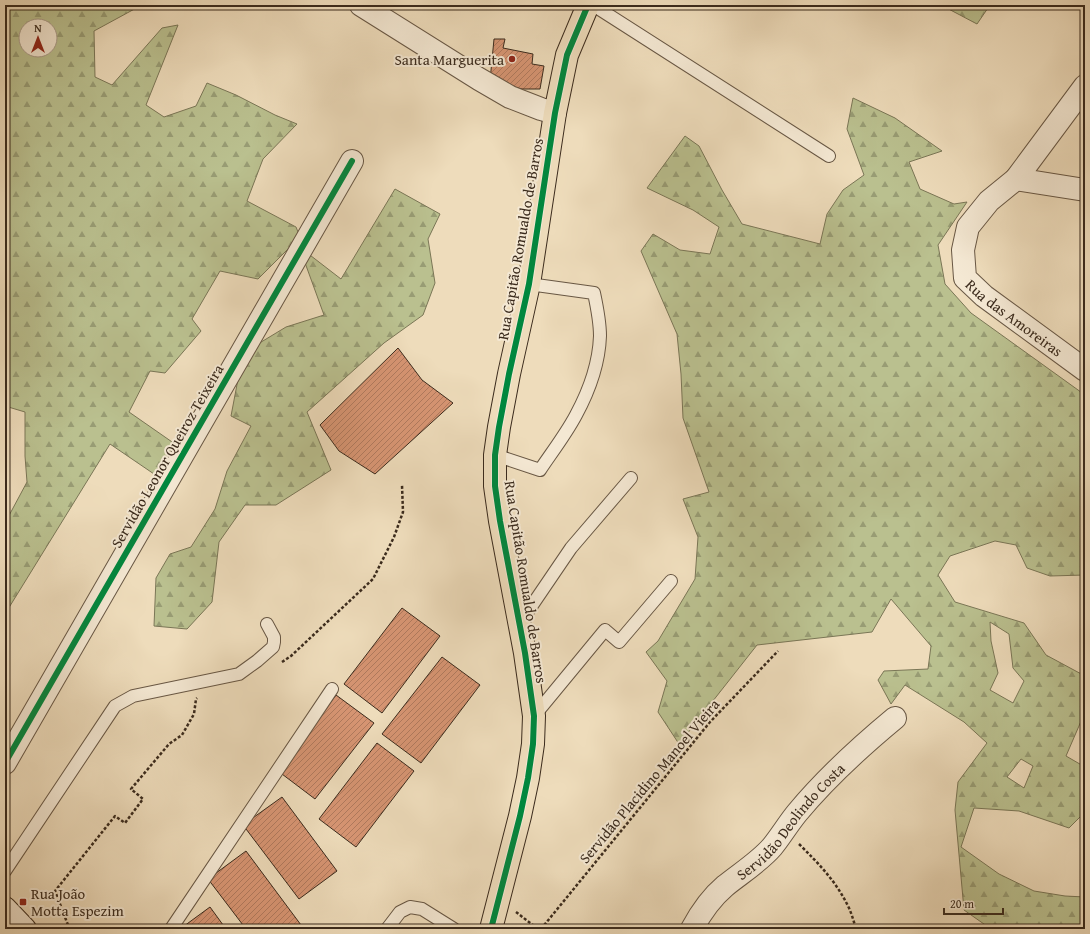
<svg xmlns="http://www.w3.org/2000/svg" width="1090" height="934" viewBox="0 0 1090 934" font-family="'Gentium Book Plus',serif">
<defs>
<pattern id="forest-firs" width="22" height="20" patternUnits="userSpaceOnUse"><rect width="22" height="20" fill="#bac08f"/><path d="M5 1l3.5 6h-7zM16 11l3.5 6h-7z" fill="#989c74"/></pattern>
<pattern id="building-hatch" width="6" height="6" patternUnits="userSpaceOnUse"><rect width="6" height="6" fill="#d79573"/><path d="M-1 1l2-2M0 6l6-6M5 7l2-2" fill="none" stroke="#b07a5e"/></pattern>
</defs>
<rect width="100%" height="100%" fill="#eedcbb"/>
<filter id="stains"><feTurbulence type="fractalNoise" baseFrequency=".005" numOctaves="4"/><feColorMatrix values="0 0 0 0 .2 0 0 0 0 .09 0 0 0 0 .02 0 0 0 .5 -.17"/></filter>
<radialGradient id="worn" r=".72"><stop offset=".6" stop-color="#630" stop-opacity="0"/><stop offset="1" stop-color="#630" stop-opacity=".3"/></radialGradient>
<path fill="url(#forest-firs)" stroke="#7a7656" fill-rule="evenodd" d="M5,5H140V6L94,31L95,77L112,85L162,28L178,25L146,105L164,117L196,106L207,83L236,95L275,115L297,124L263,159L247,201L296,227L306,252L341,279L395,189L440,214L428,239L435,283L423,315L384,343L307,412L331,470L276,505H245L219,542L212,602L187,629L154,626L156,578L170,554L191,547L215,509L227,471L251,426L231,416L243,353L286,327L324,315L300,249L289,248L258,279L220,271L192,319L201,331L165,373L150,371L129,412L175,444L154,474L110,444L5,614V523L27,482L25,456V412L5,406ZM26,26H50V50H26Z
M941,5H990L977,24Z
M853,98L895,118L942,151L909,162L920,189L954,204L967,202L938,245L945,284L971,313L1085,395V575L1050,576L1027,568L1016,545L995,541L950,556L938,575L955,602L1024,623L1046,655L1085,676V712L1066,756L1085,767V812L1069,828L1019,811L974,808L961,847L999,874L1034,891L1065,896L1085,897V929H991L964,910L955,810L958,782L987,743L964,722L905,685L891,704L878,680L884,671L928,669L931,646L891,599L872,632L757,645L679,744L658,712L667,681L646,652L658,641L695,579L698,537L683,499L709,492L683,418L681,374L677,334L641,251L653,234L680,250L710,254L719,227L693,210L647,188L685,136L699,146L722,190L742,224L820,244L827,214L843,190L864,175L847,129ZM990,622L1009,634L1013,668L1024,681L1013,703L990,690L998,673L991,641ZM1021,759L1033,766L1024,788L1007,777Z"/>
<path fill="url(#building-hatch)" stroke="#3b2b1d" d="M494,39H505L503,48L533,54L532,64L544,66L540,89H522L490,81Z
M398,348L422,380L453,403L375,474L339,451L320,425Z
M402,608L440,636L382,713L344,684Z
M442,657L480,685L421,763L382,734Z
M336,695L374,723L315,799L278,771Z
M377,743L414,771L356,847L319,819Z
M282,797L337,871L299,899L243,825Z
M246,851L301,925L296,929H246L208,879Z
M210,907L226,929H180Z"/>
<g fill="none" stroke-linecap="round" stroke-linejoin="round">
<defs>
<path id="lane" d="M593,5L829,156
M495,455L540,470C552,452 566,434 576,415C589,391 599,363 600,336C600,321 597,307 594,293L529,284
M520,623L571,548L631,478
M534,716L605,630L619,642L671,581
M5,871L115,706L133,696L239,674L257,661L273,647L274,642V637L267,624
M171,929L332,689
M387,929L400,912L410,907L422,909L454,929"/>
<g id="street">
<path d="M361,5L479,79L510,97L541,109L555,113"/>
<path id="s1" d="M1085,86L1016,179L989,201L968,227L963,250L965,278L984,296L1085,370"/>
<path d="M1016,179L1085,190"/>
<path d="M5,763L352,161"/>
<path id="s2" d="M692,929C700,914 712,897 725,886C741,873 759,862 772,847C781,836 788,824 797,813C826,778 860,747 895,718"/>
</g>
<path id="secondary" d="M5,908L25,929"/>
<path id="primary" d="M491,929L520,816L528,778L533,744L534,716L525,653L500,521L495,486V455L499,427L509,374L529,284L555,113L567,55L588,5"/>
</defs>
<use href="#lane" stroke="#685744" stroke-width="14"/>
<use href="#street" stroke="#685744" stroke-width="24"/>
<use href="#secondary" stroke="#3b2b1d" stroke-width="24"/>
<use href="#primary" stroke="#3b2b1d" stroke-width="24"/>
<path stroke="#3b2b1d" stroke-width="2.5" stroke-dasharray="3 2" stroke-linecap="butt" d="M282,662L291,656L373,579L394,537L403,512L402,485
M799,844C820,865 836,881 849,908C852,915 854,922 856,929
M516,912L538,929
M68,925L55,891L115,816L125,823L143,799L131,789L169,744L182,735L194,714L196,699L197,698
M541,929L710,722L778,651"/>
<use href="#lane" stroke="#f4e8d3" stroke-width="12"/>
<use href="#street" stroke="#f4e8d3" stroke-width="22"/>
<use href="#secondary" stroke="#f4e8d3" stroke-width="22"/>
<use href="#primary" stroke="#eedcbb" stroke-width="22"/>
<defs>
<path id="cycleway" d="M5,763L352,161
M491,929L520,816L528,778L533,744L534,716L525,653L500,521L495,486V455L499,427L509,374L529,284L555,113L567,55L588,5"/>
</defs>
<use href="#cycleway" stroke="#f4e8d3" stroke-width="8"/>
<use href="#cycleway" stroke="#00873e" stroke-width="6"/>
</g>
<g fill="#8f2418" stroke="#f4e8d3" stroke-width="1.5">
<circle cx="512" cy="59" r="4"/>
<rect x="19" y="898" width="8" height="8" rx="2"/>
</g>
<g text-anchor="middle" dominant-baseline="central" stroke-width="4" stroke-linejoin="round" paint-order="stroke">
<g font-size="15" fill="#3b2b1d" stroke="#f4e8d3" text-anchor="end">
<text x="504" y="59">Santa Marguerita</text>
<text x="31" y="893" text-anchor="start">Rua João<tspan x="31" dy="17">Motta Espezim</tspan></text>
</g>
<g font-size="15" fill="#3b2b1d" stroke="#f4e8d3">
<text transform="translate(520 239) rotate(-80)">Rua Capitão Romualdo de Barros</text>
<text stroke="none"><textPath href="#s1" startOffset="299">Rua das Amoreiras</textPath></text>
<text transform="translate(167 456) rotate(-60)">Servidão Leonor Queiroz Teixeira</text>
<text transform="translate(526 582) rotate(81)">Rua Capitão Romualdo de Barros</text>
<text transform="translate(649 781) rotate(-50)">Servidão Placidino Manoel Vieira</text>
<text stroke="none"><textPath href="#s2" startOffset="147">Servidão Deolindo Costa</textPath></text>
</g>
</g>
<rect width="1090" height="934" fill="none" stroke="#eedcbb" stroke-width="20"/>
<rect x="6" y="6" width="1078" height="922" fill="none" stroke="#3b2b1d" stroke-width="2"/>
<rect x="10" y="10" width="1070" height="914" fill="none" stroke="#3b2b1d"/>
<g transform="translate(38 38)"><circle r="19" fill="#f4e8d3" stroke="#aa9c8a"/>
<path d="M0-3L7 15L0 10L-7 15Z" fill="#8f2418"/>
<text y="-6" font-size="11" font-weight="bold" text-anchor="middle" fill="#3b2b1d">N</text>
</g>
<path d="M944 908v6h59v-6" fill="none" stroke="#3b2b1d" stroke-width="2"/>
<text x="950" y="908" font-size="12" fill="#3b2b1d" stroke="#f4e8d3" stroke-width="3" paint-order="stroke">20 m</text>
<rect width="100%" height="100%" filter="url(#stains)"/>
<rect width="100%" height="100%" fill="url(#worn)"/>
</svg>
